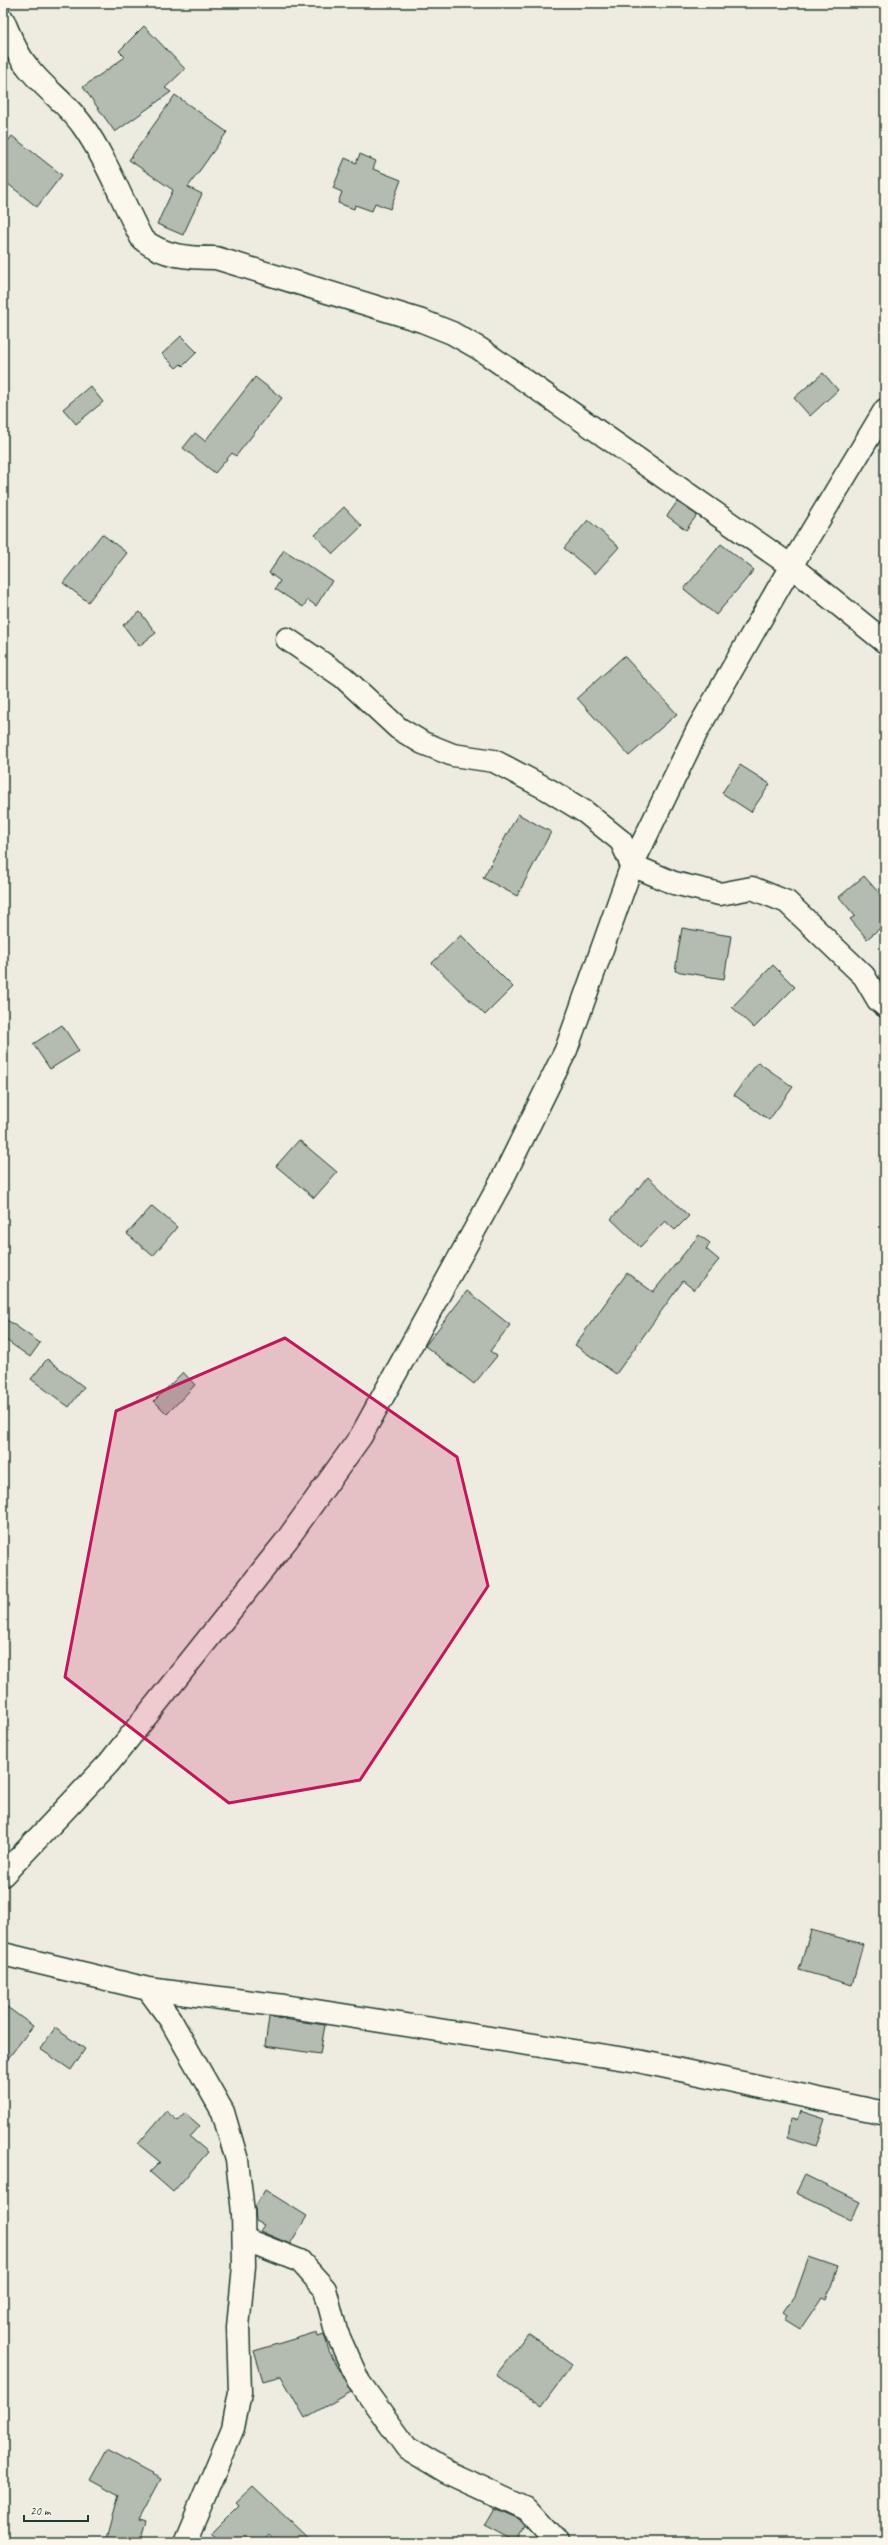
<svg xmlns="http://www.w3.org/2000/svg" width="888" height="2545" viewBox="0 0 888 2545" font-family="Caveat,sans-serif">
<rect width="100%" height="100%" fill="#eeece1"/>
<filter id="ink" filterUnits="userSpaceOnUse"><feTurbulence type="fractalNoise" baseFrequency=".025" numOctaves="2"/><feDisplacementMap in="SourceGraphic" scale="8" xChannelSelector="R" yChannelSelector="G"/><feConvolveMatrix kernelMatrix="1 2 1 2 8 2 1 2 1" color-interpolation-filters="sRGB"/></filter>
<g filter="url(#ink)">
<path fill="#b4bbb0" stroke="#1f3d34" d="M144,26L185,69L165,88L171,92L115,132L83,87L125,57L119,51Z
M175,95L227,132L188,187L202,194L183,235L157,224L173,190L129,160Z
M12,136L62,175L37,207L3,180V147Z
M360,154L376,161L373,169L401,180L390,209L375,203L372,211L355,205L354,209L338,203L342,192L333,188L345,158L356,163Z
M181,336L197,352L183,366L181,364L176,368L162,354Z
M823,373L838,390L810,416L794,398Z
M255,377L282,398L236,456L232,453L215,473L183,448L195,433L205,441Z
M90,386L103,402L76,424L63,409Z
M677,502L697,515L686,530L667,516Z
M344,507L362,526L333,554L315,535Z
M588,520L619,547L595,574L564,548Z
M102,534L127,553L88,602L63,583Z
M721,544L754,570L716,615L684,589Z
M284,550L332,581L316,606L308,600L303,607L275,589L280,581L269,573Z
M140,612L156,633L139,646L123,625Z
M624,656L677,714L629,756L577,698Z
M740,765L770,784L751,812L722,793Z
M518,814L551,832L517,896L483,878Z
M864,876L885,900V924L867,939L850,919L855,916L839,897Z
M682,928L731,936L724,979L675,971Z
M461,935L513,987L485,1015L432,963Z
M773,965L795,987L754,1028L732,1007Z
M62,1025L79,1051L50,1069L33,1044Z
M758,1062L793,1087L769,1120L734,1095Z
M299,1140L337,1172L314,1198L276,1166Z
M648,1177L689,1216L675,1230L665,1221L640,1247L611,1219Z
M152,1206L177,1227L153,1256L127,1234Z
M699,1235L710,1243L706,1249L719,1260L694,1290L683,1281L616,1374L575,1345L627,1273L653,1292Z
M467,1291L510,1325L490,1351L497,1356L474,1384L425,1346Z
M3,1317L40,1343L30,1357L3,1338Z
M47,1359L84,1387L69,1407L31,1379Z
M183,1372L195,1385L167,1414L154,1401Z
M811,1930L863,1944L852,1985L799,1970Z
M3,2004L33,2026L3,2065Z
M269,2017L325,2025L320,2054L265,2046Z
M55,2028L85,2049L71,2070L40,2049Z
M166,2111L178,2121L185,2113L200,2126L190,2137L208,2152L173,2192L150,2172L160,2162L138,2144Z
M800,2111L825,2119L816,2147L787,2138L790,2119L797,2120Z
M805,2175L860,2202L851,2220L796,2193Z
M265,2190L307,2216L290,2244L260,2231L264,2225L256,2221L255,2207Z
M809,2257L838,2267L826,2300L822,2298L801,2329L785,2319L788,2315L784,2312L795,2296Z
M317,2332L318,2336L324,2334L329,2351L351,2392L305,2418L281,2376L263,2381L254,2351Z
M528,2333L572,2365L541,2407L496,2375Z
M106,2450L161,2479L139,2520L147,2522L141,2542H106L119,2495L90,2479Z
M253,2486L312,2542H277L269,2534L262,2542H221L211,2533L239,2505L236,2502Z
M494,2508L519,2519L525,2526L516,2542L484,2525Z"/>
<g fill="none" stroke-linecap="round" stroke-linejoin="round">
<defs>
<path id="minor" d="M3,20C10,36 16,53 27,66C43,88 67,103 83,126C107,160 122,201 142,239C164,257 189,258 216,258L422,321L452,333L480,349L791,566L885,642
M287,639L343,677L398,728L423,743L453,755L494,761L549,790L585,812L621,841L632,865L674,883L720,894L752,888L787,902L864,976L878,1000L885,1006
M3,1875L109,1763L286,1541L361,1436L501,1182L566,1050L632,865L698,729L791,566L885,410
M3,1954L148,1989L284,2006L638,2061L885,2113
M148,1989L170,2019L223,2112L237,2160L243,2212L244,2266L238,2327L240,2392L233,2428L185,2542
M244,2239L300,2261L325,2289L336,2331L359,2382L407,2448L447,2472L527,2509L557,2542"/>
</defs>
<use href="#minor" stroke="#1f3d34" stroke-width="25"/>
<use href="#minor" stroke="#fbf7ec" stroke-width="22"/>
</g>
</g>
<path fill="#c2185b" fill-opacity="0.2" stroke="#c2185b" stroke-width="3" stroke-linejoin="round" d="M285,1338L457,1457L488,1586L360,1780L229,1803L65,1677L116,1411Z"/>
<rect width="888" height="2545" fill="none" stroke="#fbf7ec" stroke-width="16"/>
<rect x="8" y="8" width="872" height="2529" fill="none" stroke="#1f3d34" stroke-width="1.5" filter="url(#ink)"/>
<path d="M24 2515v6h64v-6" fill="none" stroke="#1f3d34" stroke-width="2"/>
<text x="30" y="2515" font-size="12" fill="#1f3d34" stroke="#fbf7ec" stroke-width="3" paint-order="stroke">20 m</text>
</svg>
